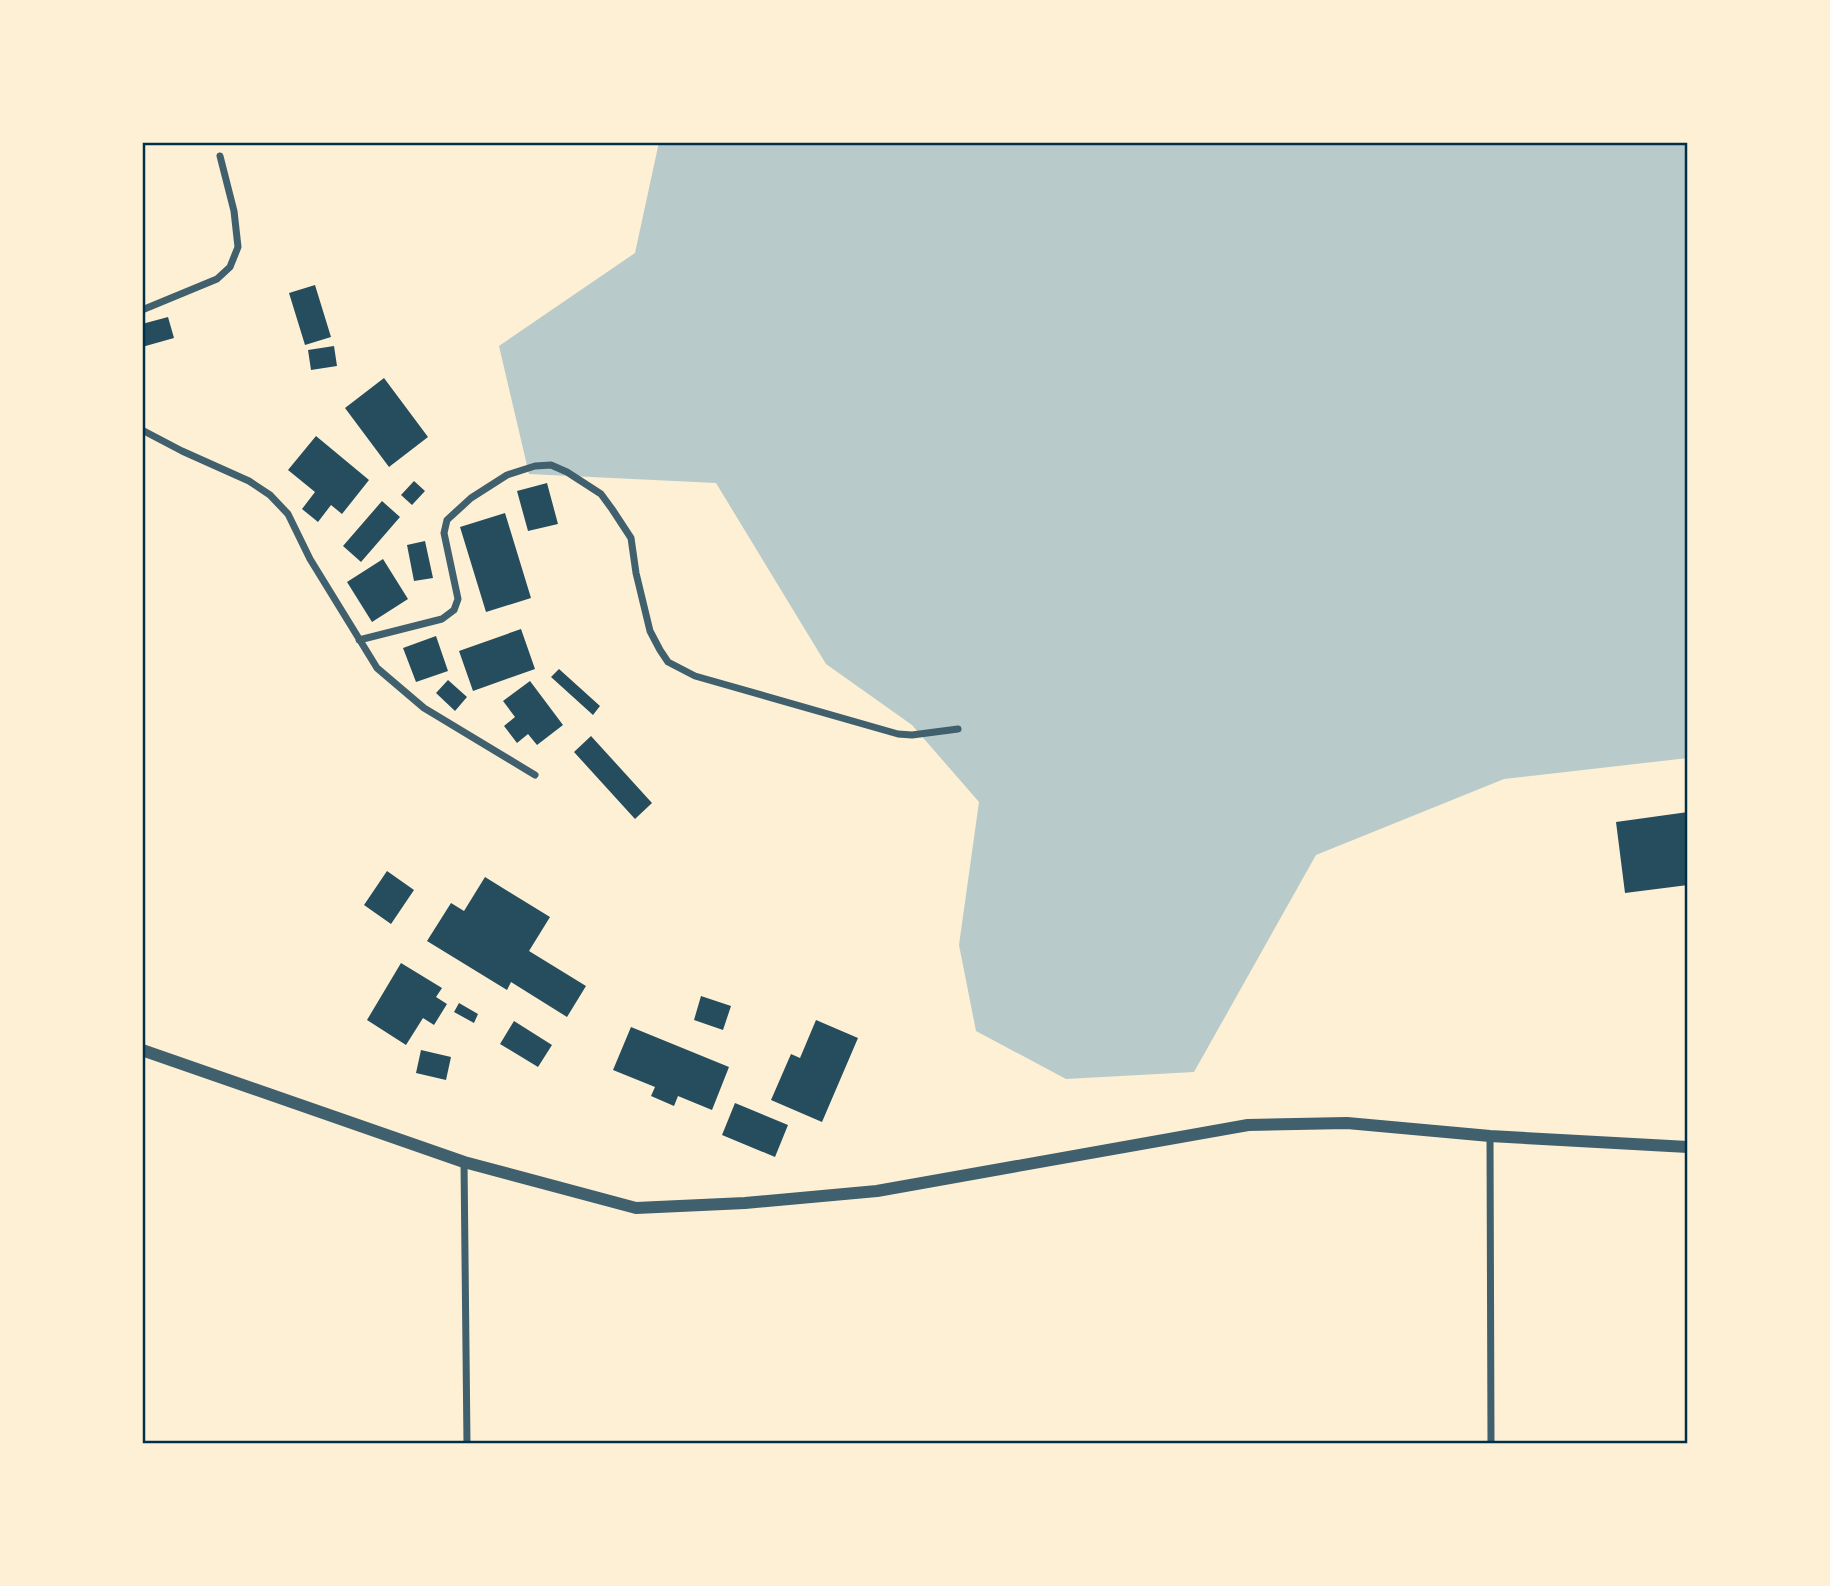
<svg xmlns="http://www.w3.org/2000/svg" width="1830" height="1586" viewBox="0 0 1830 1586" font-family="Helvetica,sans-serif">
<rect width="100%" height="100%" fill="#fdf0d5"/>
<path fill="#b9caca" d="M659,142H1688V758L1504,779L1316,855L1194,1072L1066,1079L976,1031L959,945L979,802L912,725L826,664L716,483L529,474L499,346L635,253Z"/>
<path fill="#264d5e" d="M315,285L331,337L305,345L289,293Z
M168,317L174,338L142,347V324Z
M334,346L337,366L311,370L308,350Z
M384,378L428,437L389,467L345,408Z
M316,436L369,480L342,514L331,505L318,522L302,509L315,492L288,470Z
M414,481L425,491L412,505L401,495Z
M547,483L558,524L528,531L517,491Z
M382,501L400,517L361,562L343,546Z
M505,513L531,598L486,612L460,527Z
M425,541L433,578L414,581L407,545Z
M383,559L408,599L372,622L347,582Z
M521,629L535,669L473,691L459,651Z
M436,636L448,671L416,682L403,648Z
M559,669L600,706L593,715L551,677Z
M448,680L467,697L455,711L436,693Z
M530,681L563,725L537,745L528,734L517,743L504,726L515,717L503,701Z
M591,736L652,803L635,819L574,752Z
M1688,812V885L1625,893L1616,822Z
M387,871L414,890L391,924L364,905Z
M485,877L550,917L529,951L586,986L567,1017L511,982L507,990L427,941L451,903L464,911Z
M401,963L442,988L436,997L447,1004L434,1025L423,1018L406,1045L367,1020Z
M701,996L731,1006L723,1030L694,1020Z
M459,1003L478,1014L474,1023L454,1012Z
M816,1020L858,1038L822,1122L771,1100L791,1054L800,1058Z
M514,1021L552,1045L538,1067L500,1044Z
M631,1027L729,1067L712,1110L678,1096L674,1106L651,1096L655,1087L613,1070Z
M421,1050L451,1057L446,1080L416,1073Z
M735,1103L788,1125L775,1157L722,1135Z"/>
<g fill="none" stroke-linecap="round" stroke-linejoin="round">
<path stroke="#3f606c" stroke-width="7" d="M142,310L217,279L230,267L238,247L234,211L220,156
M142,430L182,451L249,481L270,495L288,514L310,559L377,668L424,708L535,775
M359,640L442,619L454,610L458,599L444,533L447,520L471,498L507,475L535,466L551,465L567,472L601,494L612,509L631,538L636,573L650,631L660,650L668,662L695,676L898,734L912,735L958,729
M1490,1136L1491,1444
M464,1162L467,1444"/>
<path stroke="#3f606c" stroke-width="12" d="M142,1050L464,1162L636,1208L745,1203L877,1191L1248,1125L1347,1123L1490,1136L1688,1147"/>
</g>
<rect width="1830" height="1586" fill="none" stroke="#fdf0d5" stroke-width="287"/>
<rect x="144" y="144" width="1542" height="1298" fill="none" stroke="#003049" stroke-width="2.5"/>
</svg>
